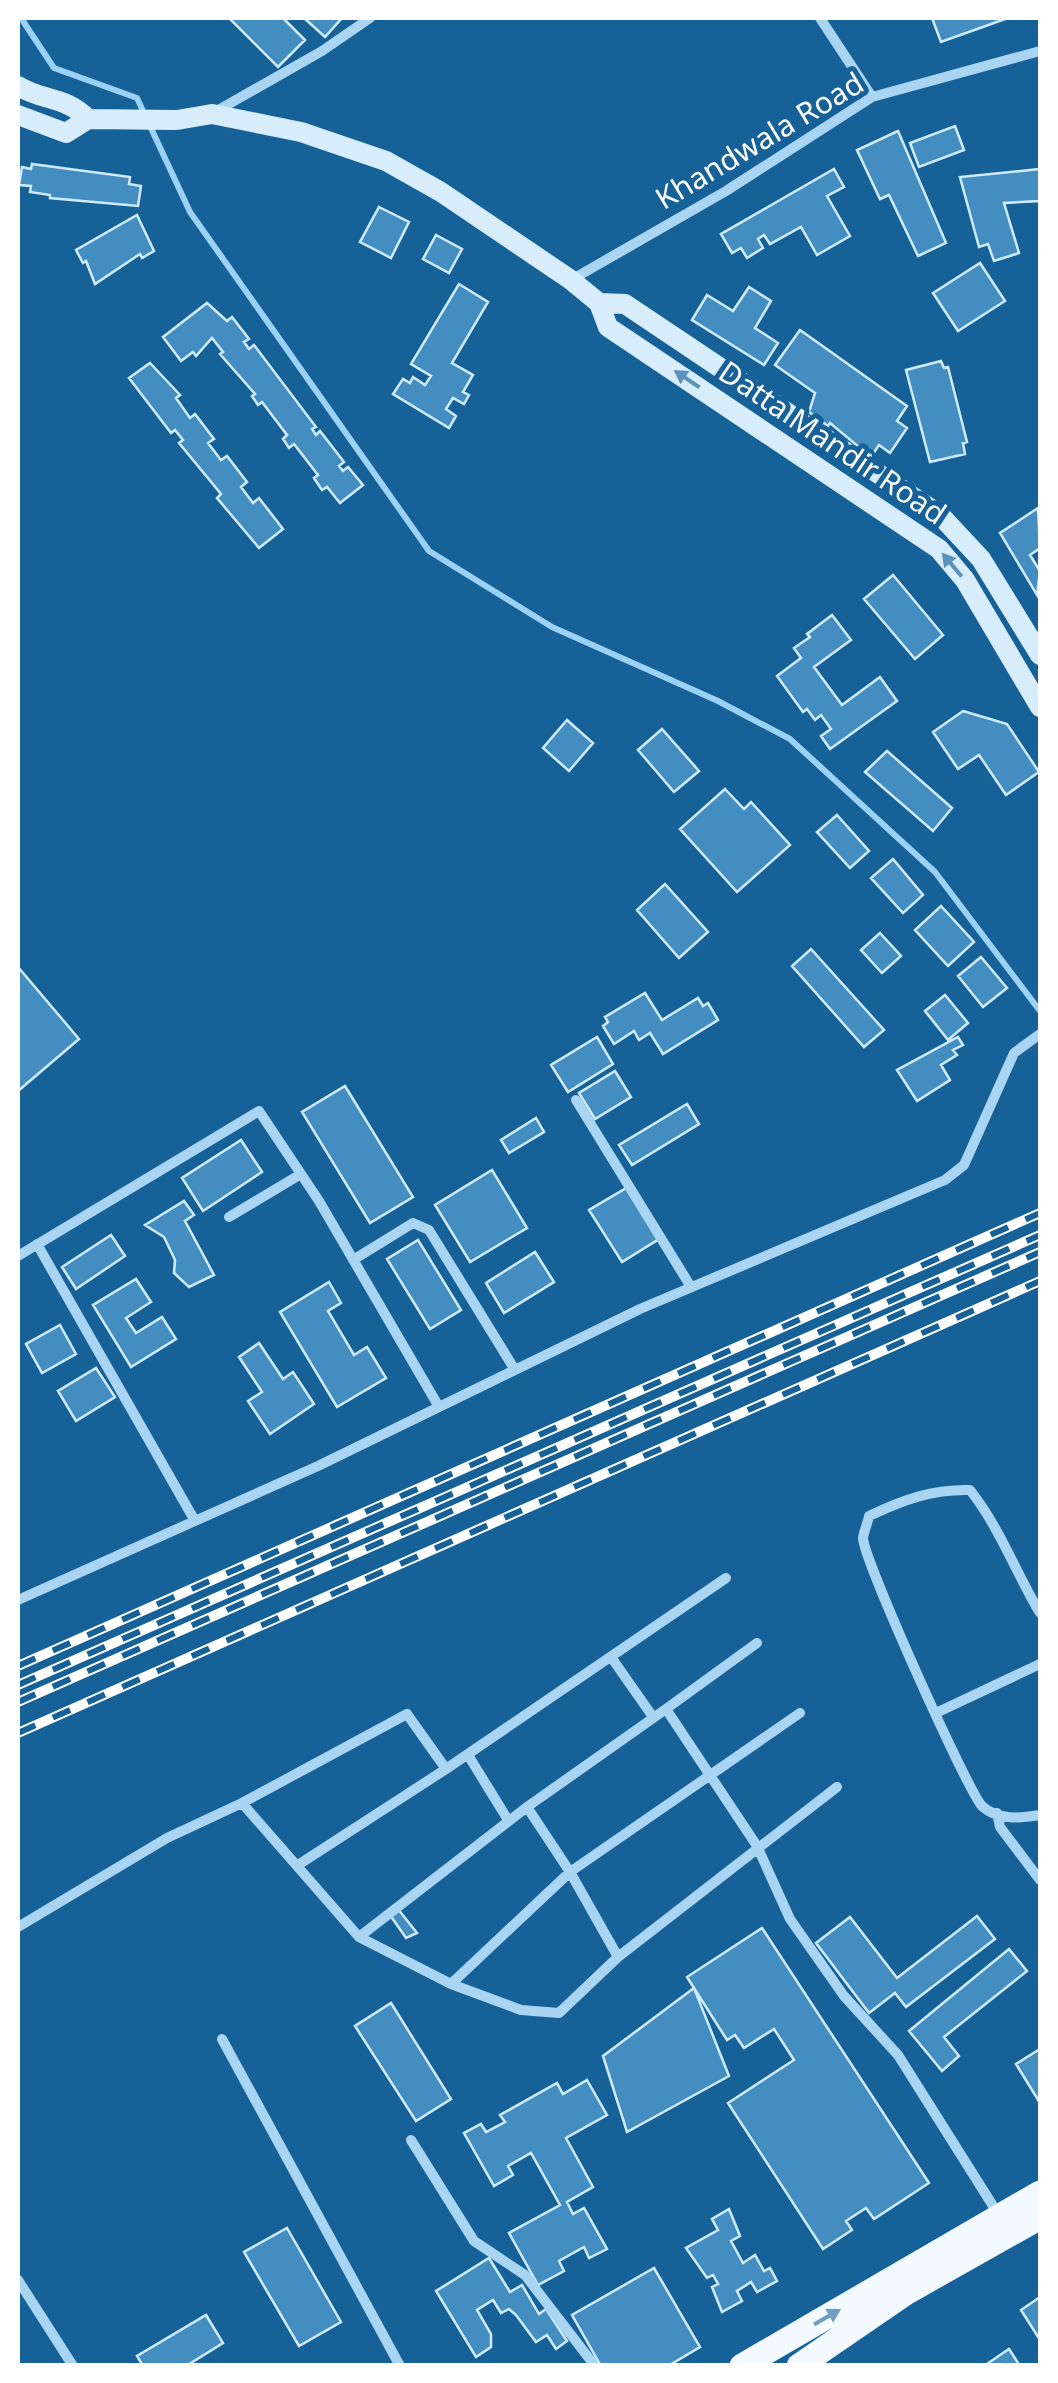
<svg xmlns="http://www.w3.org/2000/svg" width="1058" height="2383" viewBox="0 0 1058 2383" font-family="'Noto Sans',sans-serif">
<rect width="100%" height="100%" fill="#166198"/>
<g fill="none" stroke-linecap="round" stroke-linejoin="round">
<path stroke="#9bd1f4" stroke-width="6" d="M21,18L54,68L137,98L190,212L429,551L552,627L718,701L790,739L935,872L1040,1011"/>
</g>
<path fill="#438dc0" stroke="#d0ebfc" stroke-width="2.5" d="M229,18H283L305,40L278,67Z
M304,18H342L325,37Z
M932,18H1008L941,42Z
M955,126L964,150L919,167L910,143Z
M898,131L946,243L918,256L889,195L880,199L857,150Z
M32,164L130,177L129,184L141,186L138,206L50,198V195L30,192L31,186L19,185L22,167L31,169Z
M834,169L844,187L827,196L850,236L817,255L801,227L770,244L764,235L758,239L763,248L747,258L741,248L732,253L721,234Z
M1040,169V201L1004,203L1019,253L994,261L988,244L979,247L960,177Z
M379,207L409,222L391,258L360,242Z
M137,215L154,251L142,258L140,254L95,284L86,261L83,263L76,250Z
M436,235L462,249L449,273L423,259Z
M980,263L1005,301L958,331L933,293Z
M459,284L488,302L452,363L473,375L463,392L469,395L464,404L453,398L446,409L456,416L449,428L393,394L403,379L410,383L413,377L425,385L431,376L411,364Z
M749,287L771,301L755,328L778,343L764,365L692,320L707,295L733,311Z
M207,303L227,321L232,317L249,339L244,342L249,349L254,345L316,427L312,429L316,435L320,431L344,462L339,466L343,471L348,467L363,485L340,503L327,487L322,490L314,478L318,475L294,444L289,448L283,439L287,435L262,402L258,405L252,396L255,394L220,354L223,352L212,338L196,356L193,352L181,361L163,337Z
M800,330L907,406L897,421L907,428L890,453L879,445L871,457L830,423L828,426L809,412L815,393L775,365Z
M941,361L944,368L948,367L967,442L963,443L965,454L930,462L906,370Z
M150,363L180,395L176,398L190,418L195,414L214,439L208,443L221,460L227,456L247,482L241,487L253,503L259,498L283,529L259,548L217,498L221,494L179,443L183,440L175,430L171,433L129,378Z
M1038,508L1040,548L1030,555L1040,571L1037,595L1000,533Z
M893,575L943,635L915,659L864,599Z
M832,615L851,640L814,667L842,705L880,677L897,701L830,749L821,736L831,729L821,715L815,720L807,709L803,712L777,676L801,658L794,648L810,637L807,634Z
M963,711L1007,724L1039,772L1006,795L979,755L958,769L933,732Z
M567,720L593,743L569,771L543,748Z
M662,729L699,771L674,792L638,750Z
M887,751L952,808L933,831L865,772Z
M725,789L744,809L751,802L790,845L737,892L680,829Z
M837,815L869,851L850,868L817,832Z
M893,859L923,895L903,913L871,878Z
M665,884L708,932L679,958L637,910Z
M941,906L974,942L948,966L915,930Z
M880,933L901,956L882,973L861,950Z
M811,949L884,1030L864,1047L792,966Z
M981,957L1007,988L983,1007L958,976Z
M18,967L79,1039L18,1091Z
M645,993L662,1020L698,998L703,1006L708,1003L718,1020L663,1054L650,1033L639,1040L634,1031L614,1044L603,1026L608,1022L605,1017Z
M945,995L968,1023L948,1040L925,1011Z
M597,1037L613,1064L568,1092L551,1065Z
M958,1037L963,1045L953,1050L957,1055L941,1065L950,1080L917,1101L897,1070Z
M615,1071L631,1097L595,1119L579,1093Z
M345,1086L413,1197L370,1223L302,1112Z
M687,1104L699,1124L632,1165L619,1145Z
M536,1118L544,1132L509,1153L501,1140Z
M241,1140L262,1172L203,1211L182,1178Z
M492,1170L527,1228L470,1262L435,1205Z
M628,1187L659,1239L622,1262L589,1210Z
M184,1201L194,1215L185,1221L214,1275L189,1287L174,1273L175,1260L164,1237L145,1225Z
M111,1235L125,1256L76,1289L62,1267Z
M418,1240L461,1310L430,1329L387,1259Z
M535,1252L554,1282L504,1313L486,1283Z
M136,1279L151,1302L126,1318L136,1333L162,1317L176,1339L131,1367L93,1305Z
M329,1282L341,1303L328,1311L354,1355L367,1347L386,1378L337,1407L280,1312Z
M60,1325L76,1354L42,1373L26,1344Z
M259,1343L283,1379L293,1372L314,1404L270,1434L248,1401L262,1392L239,1357Z
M96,1368L115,1397L76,1421L58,1391Z
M398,1909L417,1933L406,1938L390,1915Z
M977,1916L995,1939L906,2007L895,1993L869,2013L816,1943L850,1917L897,1978Z
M762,1928L929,2183L874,2219L866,2208L846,2221L852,2230L823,2249L728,2103L794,2060L774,2029L744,2048L735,2035L727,2040L687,1977Z
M1009,1949L1027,1971L944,2037L959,2056L942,2071L909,2031Z
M694,1988L729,2076L627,2132L603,2056Z
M391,2003L451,2099L416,2121L355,2026Z
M1040,2049V2103L1016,2064Z
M587,2080L607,2115L566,2138L593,2187L567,2202L573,2214L584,2208L607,2249L589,2258L584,2247L559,2261L564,2271L538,2285L509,2233L560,2205L531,2153L508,2166L513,2175L494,2186L464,2133L481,2124L486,2132L505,2122L500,2115L557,2083L563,2094Z
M729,2209L740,2236L731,2241L743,2263L755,2255L764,2271L770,2268L777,2281L757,2292L751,2282L737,2291L742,2301L722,2312L712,2287L718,2284L713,2275L707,2278L686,2248L718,2230L712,2219Z
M287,2228L341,2322L299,2346L244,2252Z
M489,2258L510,2292L522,2285L539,2314L546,2309L567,2341L556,2349L547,2335L536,2342L516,2315L509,2309L501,2313L493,2300L477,2310L491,2334V2347L476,2357L436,2291Z
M654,2268L700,2347L668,2366H601L572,2315Z
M1040,2297V2340L1021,2310Z
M206,2315L223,2343L186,2366H143L137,2356Z
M1009,2349L1020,2366H984Z"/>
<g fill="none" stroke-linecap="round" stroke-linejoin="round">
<path stroke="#a9d4f2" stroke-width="10" d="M820,18L872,97
M213,113L322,51L370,18
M571,280L726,191L872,97L1040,51
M576,1100L691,1287
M229,1217L301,1174
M37,1244L195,1521
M18,1256L259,1111L319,1201L439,1407
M353,1260L413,1223L429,1230L515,1370
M18,1600L318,1466L640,1309L945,1180L964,1165L1014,1053L1040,1034
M1040,1613C1015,1571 1000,1528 970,1490C932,1489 903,1500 869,1516C868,1522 864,1531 863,1538C863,1558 967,1790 982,1806C998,1821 1021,1818 1040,1815
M611,1657L653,1717
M666,1709L757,1643
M938,1712L1040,1664
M468,1755L508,1820
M446,1769L726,1578
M242,1803L407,1714L446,1769L298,1865
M527,1807L666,1709L757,1846L790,1919L844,1996L898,2055L1000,2217
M997,1813L1000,1827L1040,1880
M18,1927L167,1838L242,1803L359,1937L451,1984L570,1872L800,1713
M359,1937L527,1807L570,1872L618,1957L837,1787
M451,1984L521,2010L559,2013L618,1957
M222,2039L400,2366
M411,2140L474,2241L525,2275L595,2366
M18,2280L73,2366"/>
<path stroke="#d7edfc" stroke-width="20" d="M18,86C44,102 64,95 88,119
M18,115L66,133L88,119L177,120L212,114L301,132L386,161L441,192L571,280L599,303L608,327L939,549L965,580L1040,707
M599,303L625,304L940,515L981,559L1040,655"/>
<path stroke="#f3faff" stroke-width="25" d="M742,2366L1040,2193
M799,2366L907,2292L1040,2217"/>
<defs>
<path id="rail" d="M18,1666L1040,1213
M18,1685L1040,1235
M18,1702L1040,1252
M18,1733L1040,1281"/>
</defs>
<use href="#rail" stroke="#fff" stroke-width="10"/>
<use href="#rail" stroke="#166198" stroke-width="6" stroke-dasharray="19" stroke-linecap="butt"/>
</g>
<defs><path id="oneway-solid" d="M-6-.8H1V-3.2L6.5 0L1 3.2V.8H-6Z" transform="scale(2.5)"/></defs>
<g fill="#5a92bb">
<use href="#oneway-solid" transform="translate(687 379) rotate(-146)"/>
<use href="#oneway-solid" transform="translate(952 565) rotate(-130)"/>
</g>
<use fill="#6e9ec1" href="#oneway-solid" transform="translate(827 2317) rotate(-30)"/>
<g text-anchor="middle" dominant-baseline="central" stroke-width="10" stroke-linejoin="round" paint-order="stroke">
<g font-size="30" fill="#fff" stroke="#166198">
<text transform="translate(759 140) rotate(-31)">Khandwala Road</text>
<text transform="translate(833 442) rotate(34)">Datta Mandir Road</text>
</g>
</g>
<rect width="1058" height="2383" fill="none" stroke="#ffffff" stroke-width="40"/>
</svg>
